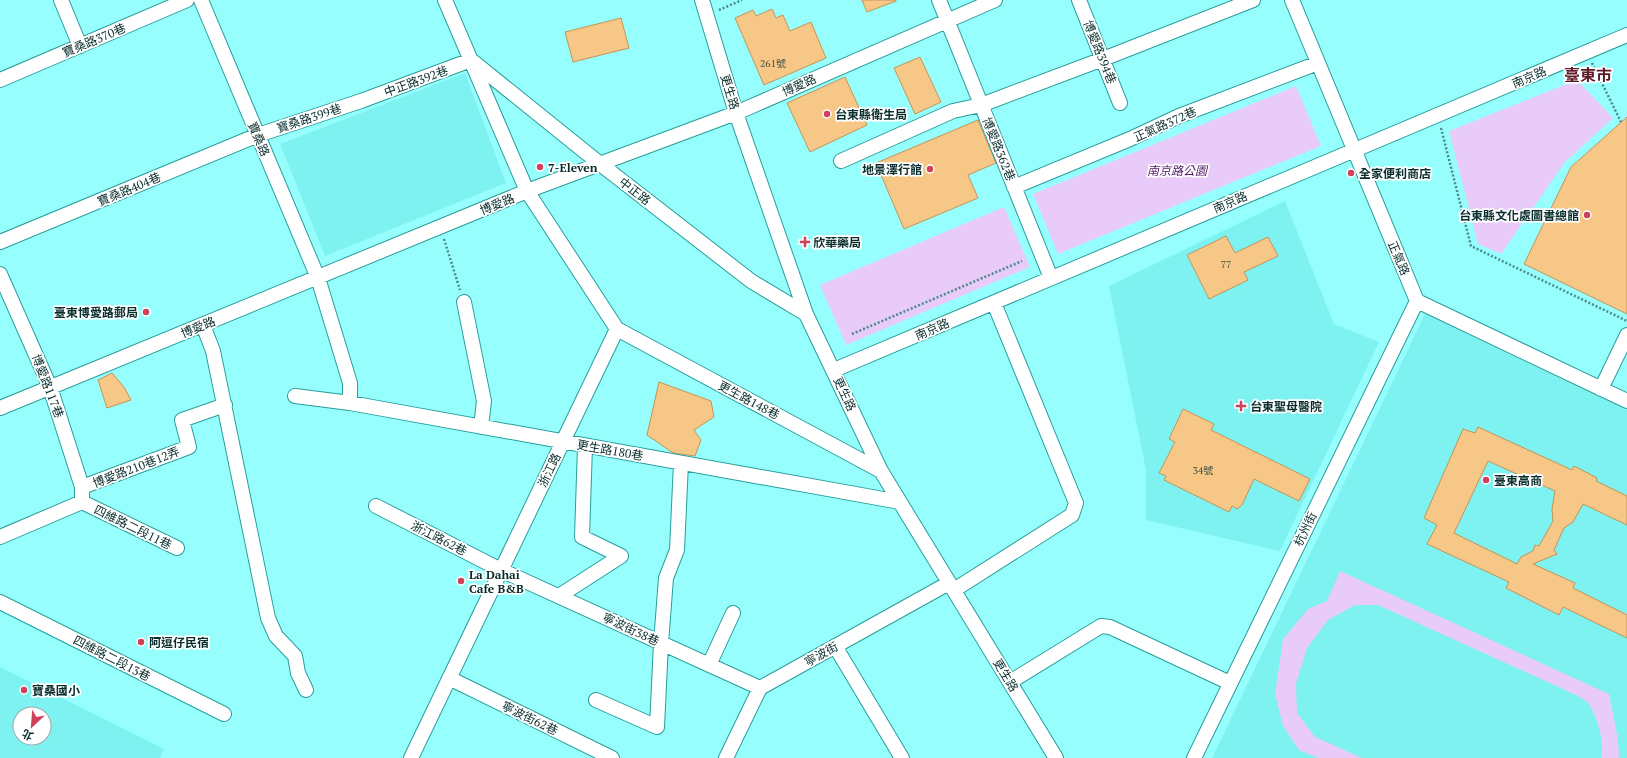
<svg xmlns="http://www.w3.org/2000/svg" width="1627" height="758" viewBox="0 0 1627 758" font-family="'PT Serif','Noto Sans TC',serif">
<rect width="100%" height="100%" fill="#96fffd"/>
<path fill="#7df2f1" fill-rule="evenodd" d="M465,73L506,183L325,256L280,144Z
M1285,201L1334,324L1379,342L1280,551L1146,520V470L1109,286Z
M1426,312L1627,408V758H1212Z
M0,667L164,749L160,758H0ZM20,714H44V738H20Z"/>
<path fill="#e8cbf8" d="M1577,80L1613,118L1565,162L1501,254L1478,244L1449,131Z
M1296,86L1321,146L1058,254L1033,194Z
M1004,207L1030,267L846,345L820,285Z
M1340,571L1609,694L1618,739L1619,758H1601C1605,744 1597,715 1588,703C1583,697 1568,692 1561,688L1378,605H1355L1328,620L1307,648L1296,684L1297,713L1315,737L1362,758H1318L1299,750L1283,726L1275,694L1283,639L1308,609L1327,601Z"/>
<path fill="#f7c787" stroke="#c29555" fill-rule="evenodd" d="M862,0H896V1L867,12Z
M772,9L776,18L783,15L790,31L811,22L826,58L764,85L735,18L753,10L756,16Z
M621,18L629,48L573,62L565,32Z
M920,57L941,102L915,114L894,68Z
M845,77L867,125L810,152L787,103Z
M1627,117V314L1524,264L1571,167Z
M978,120L996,163L968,175L978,198L904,229L876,163Z
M1226,236L1235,253L1268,237L1278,256L1244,272L1248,280L1209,299L1187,255Z
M112,373L124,387L131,400L107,408L98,380Z
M659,382L711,401L714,417L694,430L701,440L695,456L673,453L647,435Z
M1183,409L1214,424L1211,430L1310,479L1299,501L1254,479L1242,505L1237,509L1232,506L1229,512L1164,480L1166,476L1159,473L1175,442L1169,439Z
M1478,427L1572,470L1574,466L1597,478L1596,481L1627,496V525L1583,504L1573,522L1564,528L1554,550L1557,554L1533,564L1575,583L1573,588L1627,615V638L1563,607L1559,615L1506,588L1509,582L1427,544L1437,525L1424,518L1463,429L1475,433ZM1488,461L1555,491L1552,509L1553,521L1539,546L1535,545L1533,551L1521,557L1517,564L1454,533Z"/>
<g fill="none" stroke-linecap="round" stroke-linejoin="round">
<defs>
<path id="minor" d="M61,0L80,46
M201,0L318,278L350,383V403
M445,0L527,191L617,329L881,471
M702,0L736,113L806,314L881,471L1056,758
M939,0L1051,278
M1079,0L1120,103
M1292,0L1417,301L1627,401
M0,80L187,0
M841,161L953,111L981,105L1103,59L1253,0
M1014,187L1130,139L1179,116L1318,63
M0,242L258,135L361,101L471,60L599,163L751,281L806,314
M0,274L50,387L82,487V502
M464,302L484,401L481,427
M203,325L213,351L268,618L276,636L295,656L298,673L306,690
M834,370L1627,35
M1601,389L1627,335
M295,396L350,403L900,502
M0,408L527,191L736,113L995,0
M82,487L189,447L182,420L225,405
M376,506L501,570L760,688
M0,537L82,502L177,548
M954,590L1072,515L1076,503L994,303
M559,596L621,556L582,537L585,446
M0,602L224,714
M835,646L902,758
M709,665L733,613
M449,678L612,758
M1010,682L1101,626L1110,627L1230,683
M596,700L657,727L661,643L666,578L677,550L681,463
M411,758L617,329
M726,758L760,688L949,583
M1194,758L1417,301"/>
</defs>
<use href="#minor" stroke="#299d9c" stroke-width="16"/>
<path stroke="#498b8a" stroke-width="2.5" stroke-dasharray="2 2" stroke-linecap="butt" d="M719,10L742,0
M1592,63L1621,122
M1441,128L1471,246L1627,321
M444,239L460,290
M852,334L1022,261"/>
<use href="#minor" stroke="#fff" stroke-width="14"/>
</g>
<g fill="#d0405a" stroke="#fff" stroke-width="1.5">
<circle cx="827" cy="114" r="4"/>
<circle cx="540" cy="167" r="4"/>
<circle cx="930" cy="169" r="4"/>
<circle cx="1351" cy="173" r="4"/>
<circle cx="1587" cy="215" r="4"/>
<path d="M803 236h4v4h4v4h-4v4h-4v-4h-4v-4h4z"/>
<circle cx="146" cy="312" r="4"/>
<path d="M1239 400h4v4h4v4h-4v4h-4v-4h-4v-4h4z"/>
<circle cx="1486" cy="480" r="4"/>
<circle cx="461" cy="581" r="4"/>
<circle cx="141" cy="642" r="4"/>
<circle cx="24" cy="690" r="4"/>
</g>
<g text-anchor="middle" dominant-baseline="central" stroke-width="3.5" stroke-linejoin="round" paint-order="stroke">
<g font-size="10" fill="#445343">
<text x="773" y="63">261號</text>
<text x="1226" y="264">77</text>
<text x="1203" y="470">34號</text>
</g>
<g font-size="12" fill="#092c2c" stroke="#fff">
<text transform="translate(94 40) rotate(-23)">寶桑路370巷</text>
<text transform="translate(1100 52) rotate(68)">博愛路394巷</text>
<text transform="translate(1529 77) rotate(-23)">南京路</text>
<text transform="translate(416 81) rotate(-20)">中正路392巷</text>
<text transform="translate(799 85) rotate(-24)">博愛路</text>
<text transform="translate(730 92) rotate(73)">更生路</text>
<text transform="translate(309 118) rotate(-18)">寶桑路399巷</text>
<text transform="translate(1165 124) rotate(-24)">正氣路372巷</text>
<text transform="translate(259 139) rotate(67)">寶桑路</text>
<text transform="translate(999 149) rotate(68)">博愛路362巷</text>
<text transform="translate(129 189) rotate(-23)">寶桑路404巷</text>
<text transform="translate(635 191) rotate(38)">中正路</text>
<text transform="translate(1230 202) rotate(-23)">南京路</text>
<text transform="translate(497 204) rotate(-22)">博愛路</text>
<text transform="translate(1399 258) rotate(67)">正氣路</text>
<text transform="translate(198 327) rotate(-22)">博愛路</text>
<text transform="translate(932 329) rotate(-23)">南京路</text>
<text transform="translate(48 386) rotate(69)">博愛路117巷</text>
<text transform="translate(845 394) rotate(65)">更生路</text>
<text transform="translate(749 400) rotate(28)">更生路148巷</text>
<text transform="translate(610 450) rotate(10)">更生路180巷</text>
<text transform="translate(136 467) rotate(-21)">博愛路210巷12弄</text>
<text transform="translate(549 470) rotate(-64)">浙江路</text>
<text transform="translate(133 527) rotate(26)">四維路二段11巷</text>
<text transform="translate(1305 529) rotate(-64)">杭州街</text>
<text transform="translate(439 538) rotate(27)">浙江路62巷</text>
<text transform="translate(631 629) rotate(25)">寧波街38巷</text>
<text transform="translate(821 654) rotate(-29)">寧波街</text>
<text transform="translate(112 658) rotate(27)">四維路二段13巷</text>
<text transform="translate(1006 675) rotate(59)">更生路</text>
<text transform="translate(530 718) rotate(26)">寧波街62巷</text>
</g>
<g font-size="12" font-weight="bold" fill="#092c2c" stroke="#fff" text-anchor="start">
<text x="835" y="114">台東縣衛生局</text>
<text x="548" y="167">7-Eleven</text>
<text x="922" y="169" text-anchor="end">地景澤行館</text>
<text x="1359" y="173">全家便利商店</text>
<text x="1579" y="215" text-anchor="end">台東縣文化處圖書總館</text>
<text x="813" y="242">欣華藥局</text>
<text x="138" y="312" text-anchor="end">臺東博愛路郵局</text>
<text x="1250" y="406">台東聖母醫院</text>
<text x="1494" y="480">臺東高商</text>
<text x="469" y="574">La Dahai<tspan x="469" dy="14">Cafe B&amp;B</tspan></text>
<text x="149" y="642">阿逗仔民宿</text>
<text x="32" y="690">寶桑國小</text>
</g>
<g font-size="12" font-style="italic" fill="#4f1865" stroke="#fff">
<text x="1177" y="170">南京路公園</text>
</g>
<g font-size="16" font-weight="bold" fill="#5f1926" stroke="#fff">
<text x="1588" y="75">臺東市</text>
</g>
</g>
<g transform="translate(32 726) rotate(206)"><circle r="19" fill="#ffffff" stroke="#9dabab"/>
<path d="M0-3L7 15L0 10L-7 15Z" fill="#d0405a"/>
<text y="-6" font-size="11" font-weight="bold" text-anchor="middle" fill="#092c2c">北</text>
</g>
</svg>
